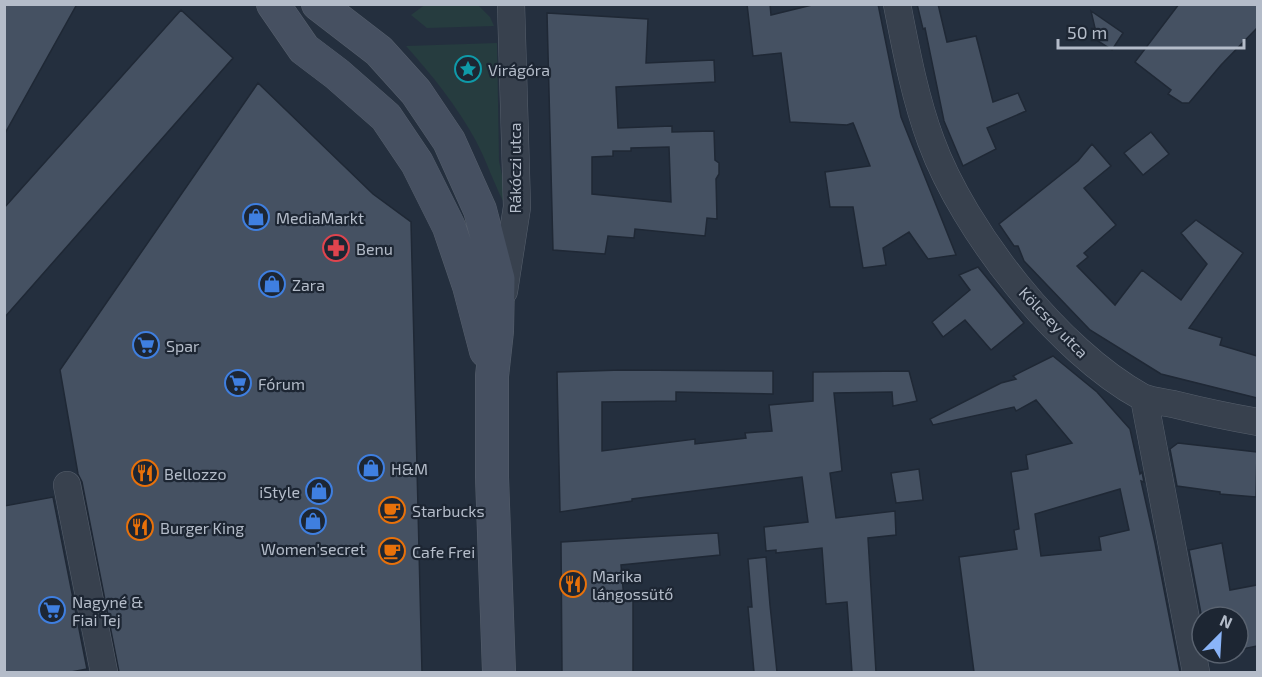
<svg xmlns="http://www.w3.org/2000/svg" width="1262" height="677" viewBox="0 0 1262 677" font-family="'Exo 2',sans-serif">
<rect width="100%" height="100%" fill="#242f3e"/>
<path fill="#263c3f" d="M426,4L478,5L490,17L494,26L427,28L411,15Z
M497,43L499,161L507,198L503,201C493,181 486,160 476,141C457,106 432,75 406,46Z"/>
<path fill="#455162" stroke="#1f2835" stroke-width="1.5" fill-rule="evenodd" d="M4,4H77L4,135Z
M747,4H770L771,15L816,4H878L901,117L956,255L928,259L909,232L883,248L886,265L863,268L853,207H830L825,172L870,166L854,125L853,123L847,125L790,122L781,53L753,56Z
M917,4H938L947,42L976,36L993,102L1018,93L1026,111L987,128L996,149L963,166L944,121L925,28L923,29Z
M1179,4H1257V28L1221,65L1189,103H1182L1168,94L1171,90L1135,62Z
M181,10L233,58L4,318V208Z
M1091,11L1123,33L1112,50L1098,41Z
M547,13L648,19L646,63L714,60L715,82L616,87L618,128L672,126V132L714,131L715,160L719,163V174L716,179L717,219L707,218L705,236L635,229L634,238L608,236L605,254L553,250ZM669,147L671,202L592,194V157L613,156V151H631V148Z
M258,83L373,194L411,222L422,672H119L82,482L78,474L60,370Z
M1151,132L1169,154L1143,175L1124,153Z
M1092,144L1111,166L1084,188L1116,225L1084,253L1088,257L1077,266L1115,305L1142,270L1181,300L1207,264L1181,233L1196,220L1243,253L1189,328L1222,338L1220,345L1257,356V398L1161,374L1090,330L1024,261L1018,246H1014L999,224L1078,161Z
M978,267L1024,323L991,350L965,320L943,337L932,322L970,290L959,275Z
M1053,356L1097,392L1130,429L1140,474L1142,472L1144,482L1141,481L1155,543L1180,672H974L959,557L1017,549L1014,530L1019,529L1011,472L1028,469L1026,455L1072,443L1036,400L1016,411L1014,407L933,425L930,419L1001,383L1016,379L1013,376ZM1120,489L1129,530L1099,537L1101,550L1041,556L1035,514Z
M622,370L773,371V394L676,392V401L602,402V451L695,439V444L746,438L745,433L772,431L769,405L813,401V372L909,371L917,401L893,406L892,392L834,393L842,471L830,473L836,518L895,511L896,535L868,538L876,672H852L847,602L826,604L822,548L776,553V550L766,551L764,527L808,522L802,477L632,499V501L560,512L557,372Z
M1178,443L1257,452L1256,497L1220,494V492L1177,486L1170,449Z
M919,469L923,500L896,503L891,473Z
M53,497L87,669L71,672H4V506Z
M718,533L720,555L621,565L624,599L633,598V672H562L561,542Z
M1222,543L1230,590L1257,585V646L1238,650V617H1202V619L1189,550Z
M766,557L770,605L777,672H754L748,607H752L748,559Z"/>
<g fill="none" stroke-linecap="round" stroke-linejoin="round">
<defs>
<path id="street" d="M897,4C906,50 915,98 931,141C964,231 1058,351 1142,397C1151,401 1163,402 1173,404C1201,411 1229,417 1258,422
M504,291L517,207L511,4
M1144,398L1196,672
M67,485L104,672"/>
<path id="secondary" d="M273,4L304,49L337,74L386,117L417,163L449,227L469,286L486,351
M318,4L379,51L416,92L449,141L480,210L498,279L497,331L492,376V477L499,672"/>
</defs>
<use href="#street" stroke="#565f6c" stroke-width="28"/>
<use href="#secondary" stroke="#565f6c" stroke-width="34"/>
<use href="#street" stroke="#38414e" stroke-width="27"/>
<use href="#secondary" stroke="#465061" stroke-width="33"/>
</g>
<defs>
<symbol id="sight-ring" viewBox="-11 -11 22 22"><circle r="9.5" fill="#1d2633" stroke="#0f9aa8" stroke-width="1.5"/><path d="M0-6L1.8-2.2L6-1.7L2.9 1.2L3.7 5.4L0 3.3L-3.7 5.4L-2.9 1.2L-6-1.7L-1.8-2.2Z" fill="#0f9aa8"/></symbol>
<symbol id="shop-ring" viewBox="-11 -11 22 22"><circle r="9.5" fill="#1d2633" stroke="#3f7fe0" stroke-width="1.5"/><path d="M-5-2.5h2.3a2.7 3.5 0 0 1 5.4 0H5L5.5 6h-11ZM-1.5-2.5h3a1.5 2.3 0 0 0-3 0Z" fill="#3f7fe0"/></symbol>
<symbol id="pharmacy-ring" viewBox="-11 -11 22 22"><circle r="9.5" fill="#1d2633" stroke="#e0444e" stroke-width="1.5"/><path d="M-2-6h4v4h4v4h-4v4h-4v-4h-4v-4h4Z" fill="#e0444e"/></symbol>
<symbol id="supermarket-ring" viewBox="-11 -11 22 22"><circle r="9.5" fill="#1d2633" stroke="#3f7fe0" stroke-width="1.5"/><path d="M-6-5.5h2.5l.6 2H6L4.5 2H-2.5L-4.4-4H-6ZM-1.5 3.2a1.3 1.3 0 1 0 .1 0ZM3 3.2a1.3 1.3 0 1 0 .1 0Z" fill="#3f7fe0"/></symbol>
<symbol id="restaurant-ring" viewBox="-11 -11 22 22"><circle r="9.5" fill="#1d2633" stroke="#e8710a" stroke-width="1.5"/><path d="M-5-6h1v4h1v-4h1v4h1v-4h1v5L-1.5 .5V6h-2V.5L-5-1ZM5-6V6H3V1.5H1.5Q1.5-4 5-6Z" fill="#e8710a"/></symbol>
<symbol id="cafe-ring" viewBox="-11 -11 22 22"><circle r="9.5" fill="#1d2633" stroke="#e8710a" stroke-width="1.5"/><path d="M-5.5-4.5H6V0H3Q3 3.5 0 3.5H-2.5Q-5.5 3.5-5.5 0ZM3-3.2v2h1.7v-2ZM-6 4.5H4V6H-6Z" fill="#e8710a"/></symbol>
</defs>
<g fill-rule="evenodd">
<use href="#sight-ring" x="453" y="54" width="30" height="30"/>
<use href="#shop-ring" x="241" y="202" width="30" height="30"/>
<use href="#pharmacy-ring" x="321" y="233" width="30" height="30"/>
<use href="#shop-ring" x="257" y="269" width="30" height="30"/>
<use href="#supermarket-ring" x="131" y="330" width="30" height="30"/>
<use href="#supermarket-ring" x="223" y="368" width="30" height="30"/>
<use href="#shop-ring" x="356" y="453" width="30" height="30"/>
<use href="#restaurant-ring" x="130" y="458" width="30" height="30"/>
<use href="#shop-ring" x="304" y="476" width="30" height="30"/>
<use href="#cafe-ring" x="377" y="495" width="30" height="30"/>
<use href="#shop-ring" x="298" y="506" width="30" height="30"/>
<use href="#restaurant-ring" x="125" y="512" width="30" height="30"/>
<use href="#cafe-ring" x="377" y="536" width="30" height="30"/>
<use href="#restaurant-ring" x="558" y="569" width="30" height="30"/>
<use href="#supermarket-ring" x="37" y="595" width="30" height="30"/>
</g>
<g text-anchor="middle" dominant-baseline="central" stroke-width="4.5" stroke-linejoin="round" paint-order="stroke">
<g font-size="16" fill="#b4bcc9" stroke="#1d2633" text-anchor="start">
<text x="488" y="69">Virágóra</text>
<text x="276" y="217">MediaMarkt</text>
<text x="356" y="248">Benu</text>
<text x="292" y="284">Zara</text>
<text x="166" y="345">Spar</text>
<text x="258" y="383">Fórum</text>
<text x="391" y="468">H&amp;M</text>
<text x="164" y="473">Bellozzo</text>
<text x="300" y="491" text-anchor="end">iStyle</text>
<text x="412" y="510">Starbucks</text>
<text x="160" y="527">Burger King</text>
<text x="313" y="548" text-anchor="middle">Women'secret</text>
<text x="412" y="551">Cafe Frei</text>
<text x="592" y="575">Marika<tspan x="592" dy="18">lángossütő</tspan></text>
<text x="72" y="601">Nagyné &amp;<tspan x="72" dy="18">Fiai Tej</tspan></text>
</g>
<g font-size="16" fill="#b4bcc9" stroke="#1d2633">
<text transform="translate(514 168) rotate(-90)">Rákóczi utca</text>
<text transform="translate(1054 322) rotate(46)">Kölcsey utca</text>
</g>
</g>
<rect width="1262" height="677" fill="none" stroke="#b4bcc9" stroke-width="12"/>
<g transform="translate(1220 635) rotate(24)"><circle r="28" fill="#1d2633" stroke="#59626f" stroke-width="1.5"/>
<path d="M0-4.5L10 22L0 15L-10 22Z" fill="#8ab4f8"/>
<text y="-9" font-size="16" font-weight="bold" text-anchor="middle" fill="#b4bcc9">N</text>
</g>
<path d="M1058 39v9h186v-9" fill="none" stroke="#b4bcc9" stroke-width="3"/>
<text x="1067" y="39" font-size="18" fill="#b4bcc9" stroke="#1d2633" stroke-width="4.5" paint-order="stroke">50 m</text>
</svg>
